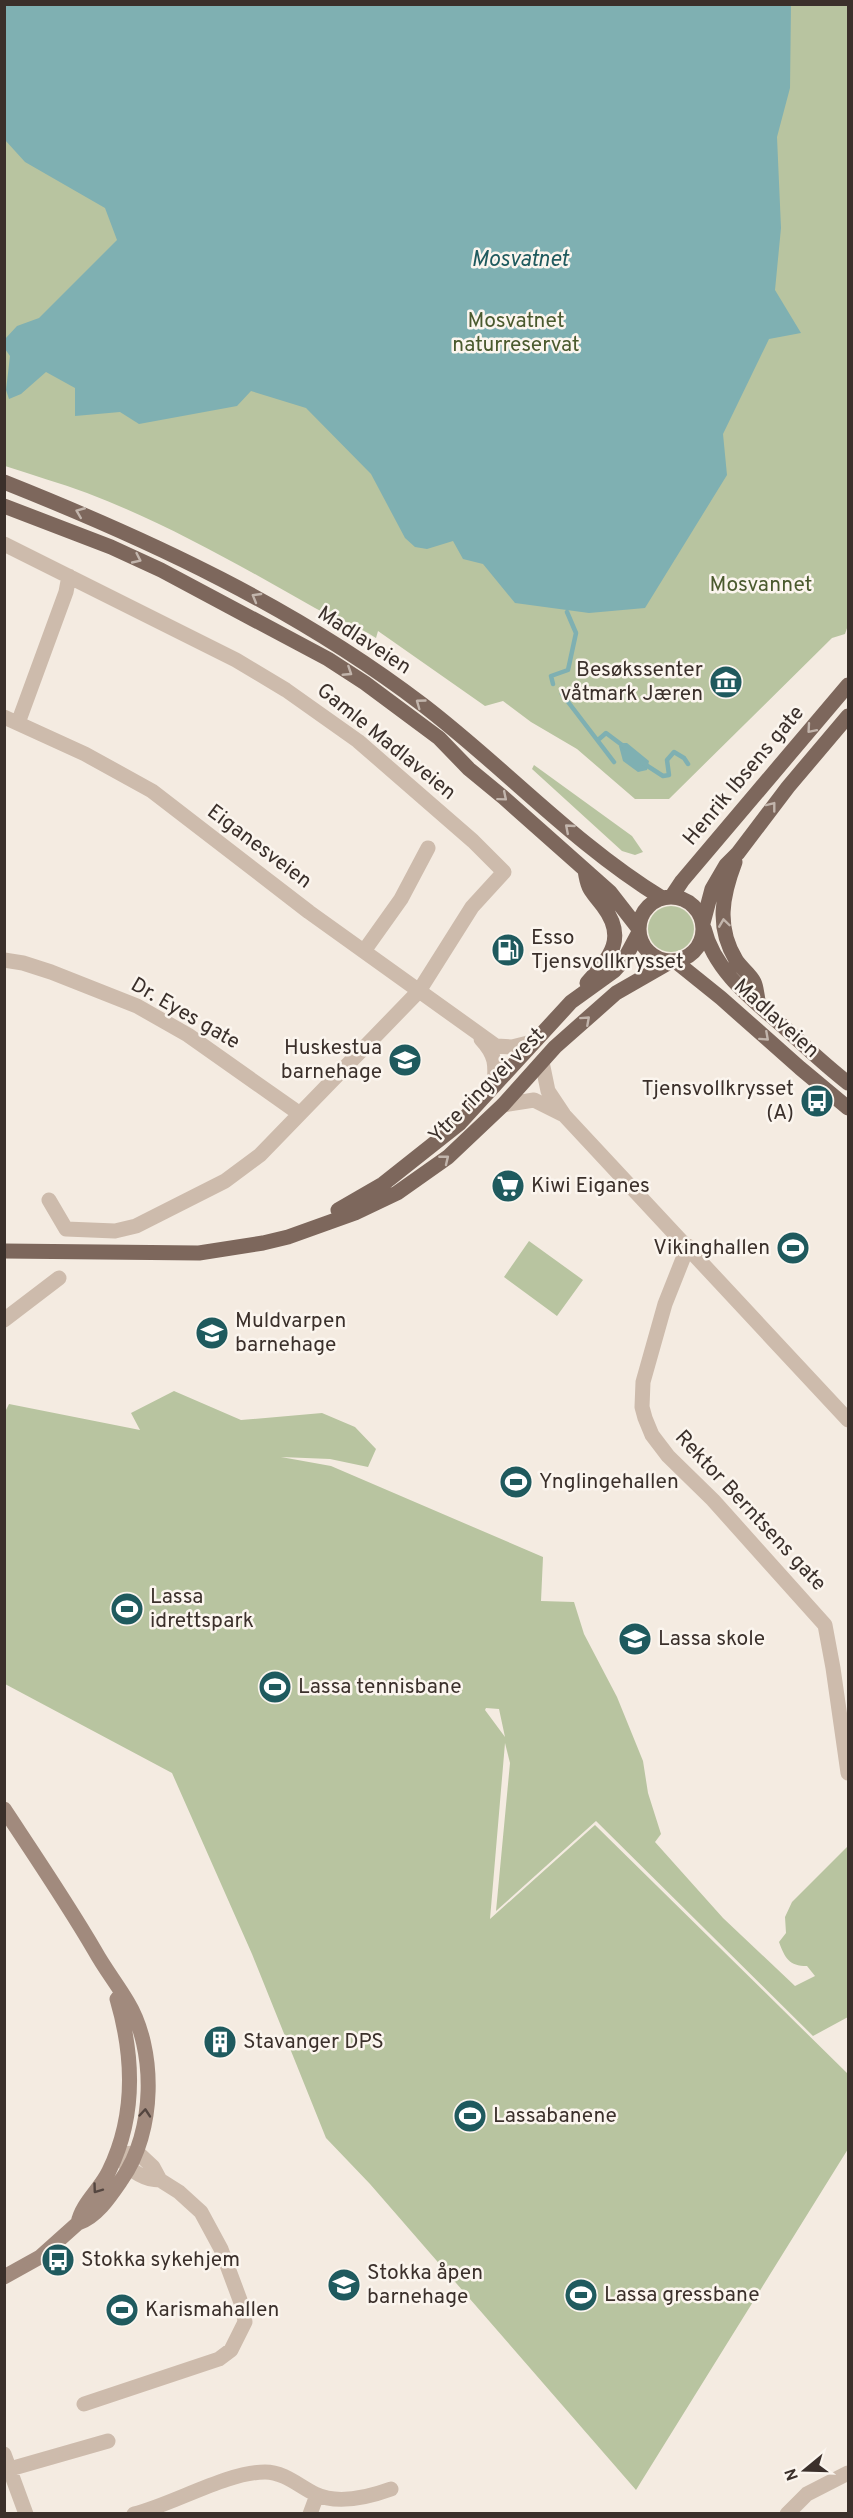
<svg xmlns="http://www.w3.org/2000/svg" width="853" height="2518" viewBox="0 0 853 2518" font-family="Overpass,sans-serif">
<rect width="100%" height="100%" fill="#f4ebe1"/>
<path fill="#b8c4a0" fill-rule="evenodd" d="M5,5H848V625L845,634L832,638L669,799H635L577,749L531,722L503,701L485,706L378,631L376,638C357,625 335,619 315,608C241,566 166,523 87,493C60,483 32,475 5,466Z
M534,765L632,836L643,852L635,855L622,851L532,769Z
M648 929a23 23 0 1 1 46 0a23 23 0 1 1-46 0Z
M529,1241L583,1280L557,1316L504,1277Z
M174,1391L241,1420L322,1413L355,1427L376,1449L368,1467L330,1459L281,1457L331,1466L543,1557L541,1601L574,1602L584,1634L617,1697L643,1761L648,1793L661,1834L655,1842L723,1918L795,1986L815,1976L807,1966C789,1966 785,1958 779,1942L786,1933L785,1917L792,1902L848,1846V2017L813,2036L596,1821L496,1911L510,1763L505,1743L490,1919L595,1825L848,2074V2149L636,2490L370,2184L326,2138L252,1954L172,1773L5,1684L4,1414L9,1404L140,1430L131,1413ZM486,1708L499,1709L505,1737L485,1710Z"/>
<path fill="#7fb0b2" d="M5,4L791,5L790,88L777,137L781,228L775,290L801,333L769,339L723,434L727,475L645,608L589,613L515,603L483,564L463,559L453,541L427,549L415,547L405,538L371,474L306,408L251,391L237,406L139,424L120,412L75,416V388L46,372L21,394L9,399L6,390L10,356L5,349V339L17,326L39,318L117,240L105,208L25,162L5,140Z
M623,743H627L649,761L647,770L638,772L623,761L619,746Z"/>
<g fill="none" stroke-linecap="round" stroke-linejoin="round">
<path stroke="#7fb0b2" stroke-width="4.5" d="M553,684L551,676L568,670L576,633L567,612
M562,694L614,762
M598,740L606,733L626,748
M643,763L663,776L669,775L667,760L674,752L684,758L688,764"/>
<path stroke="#cdbbac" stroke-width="15" d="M4,544L236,660L286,690L358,741L473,841L504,872L472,907L419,991L260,1155L225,1181L136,1226L115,1231L66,1229L49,1200
M4,717L85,754L152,791L309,912L496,1046L512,1047L532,1042
M18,723L66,592L69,576
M364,951L401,899L428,848
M4,960L23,963L51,972L137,1006L188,1035L300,1114
M481,1039C496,1055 496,1065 494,1086
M542,1062L548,1091L564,1115L848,1420
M503,1105L534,1100L562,1114
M688,1246L665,1304L643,1382L642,1407L645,1418L652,1435L668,1456L713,1500L825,1625L833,1668L848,1773
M4,1320L59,1278
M120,2158C130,2170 144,2180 160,2180
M84,2404L219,2359L231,2350L245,2322L243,2308L221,2249L201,2212L179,2192L160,2180L153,2167L138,2153L117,2154
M4,2454L26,2514
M10,2469L108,2441
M134,2514C174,2504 227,2472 265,2472C284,2472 299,2486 315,2494C338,2505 369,2497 391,2489
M310,2514L317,2495
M787,2514L807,2494L848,2473"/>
<path stroke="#a18a7d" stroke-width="15" d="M4,1809C35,1856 67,1903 95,1951C105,1969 117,1984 127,2001C157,2050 155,2132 122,2179C111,2195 97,2217 78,2223L40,2257L4,2277
M78,2223C82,2203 100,2190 109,2171C136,2116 134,2057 117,1999"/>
<path stroke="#7d675c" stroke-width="15" d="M4,482C152,541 296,608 423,705C504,767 574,844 662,898
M4,506L111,547L161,570L328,659L365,683L439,738L469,769L503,797L610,892L638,928
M735,862C722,896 716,927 736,960C741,968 750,974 754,982C757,988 757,998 759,1005
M585,870C588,891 591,890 603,906C628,939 609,958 587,983
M672,896L682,881L848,685
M639 929a32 32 0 1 1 64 0a32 32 0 1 1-64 0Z
M703,923L712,889L726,865L738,853L788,787L848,716
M704,928C714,971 753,1000 785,1028C806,1047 826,1066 848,1083
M675,961L721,998L800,1068L848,1108
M338,1210L383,1184L460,1123L571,1002L614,971L624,960L639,932
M4,1251L199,1253L263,1243L288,1237L355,1213L397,1193L448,1157L503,1105L555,1047L616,993L670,962"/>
</g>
<defs><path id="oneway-chevron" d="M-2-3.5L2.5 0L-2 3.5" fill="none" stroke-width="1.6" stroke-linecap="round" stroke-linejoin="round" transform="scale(1.5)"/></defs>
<g stroke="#c2b5ac">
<use href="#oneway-chevron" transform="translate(80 512) rotate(-158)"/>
<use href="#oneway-chevron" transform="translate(137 559) rotate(25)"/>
<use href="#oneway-chevron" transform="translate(256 597) rotate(-150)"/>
<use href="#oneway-chevron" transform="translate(348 672) rotate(33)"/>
<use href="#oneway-chevron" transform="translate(420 703) rotate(-144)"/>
<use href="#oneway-chevron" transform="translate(811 729) rotate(131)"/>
<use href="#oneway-chevron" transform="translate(503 797) rotate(40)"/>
<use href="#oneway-chevron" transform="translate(772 806) rotate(-52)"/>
<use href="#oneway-chevron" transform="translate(569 828) rotate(-139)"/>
<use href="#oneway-chevron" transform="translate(724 923) rotate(-98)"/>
<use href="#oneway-chevron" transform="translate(586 1020) rotate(-42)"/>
<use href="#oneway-chevron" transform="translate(765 1037) rotate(42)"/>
<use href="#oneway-chevron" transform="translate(445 1159) rotate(-39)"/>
</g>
<g stroke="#544640">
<use href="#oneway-chevron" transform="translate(145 2113) rotate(-85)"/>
<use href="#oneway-chevron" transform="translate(97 2189) rotate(126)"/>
</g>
<defs>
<symbol id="museum-disc" viewBox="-11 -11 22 22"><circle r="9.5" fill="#1f5a5e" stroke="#fbf5ee"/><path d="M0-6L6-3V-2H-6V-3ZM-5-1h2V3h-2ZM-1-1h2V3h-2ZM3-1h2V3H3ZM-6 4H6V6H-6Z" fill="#fff"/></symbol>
<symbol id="fuel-disc" viewBox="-11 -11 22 22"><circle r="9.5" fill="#1f5a5e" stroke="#fbf5ee"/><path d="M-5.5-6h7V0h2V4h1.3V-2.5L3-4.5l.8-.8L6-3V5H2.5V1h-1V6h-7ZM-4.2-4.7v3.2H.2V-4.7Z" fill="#fff"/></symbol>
<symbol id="school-disc" viewBox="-11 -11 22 22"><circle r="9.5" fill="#1f5a5e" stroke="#fbf5ee"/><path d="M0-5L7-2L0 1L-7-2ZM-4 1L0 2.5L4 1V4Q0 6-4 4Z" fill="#fff"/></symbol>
<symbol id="bus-disc" viewBox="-11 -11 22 22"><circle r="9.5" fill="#1f5a5e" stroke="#fbf5ee"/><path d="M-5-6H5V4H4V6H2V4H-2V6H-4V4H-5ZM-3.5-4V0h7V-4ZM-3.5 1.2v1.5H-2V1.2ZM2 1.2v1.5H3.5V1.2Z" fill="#fff"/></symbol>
<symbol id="supermarket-disc" viewBox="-11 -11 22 22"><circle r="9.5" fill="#1f5a5e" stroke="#fbf5ee"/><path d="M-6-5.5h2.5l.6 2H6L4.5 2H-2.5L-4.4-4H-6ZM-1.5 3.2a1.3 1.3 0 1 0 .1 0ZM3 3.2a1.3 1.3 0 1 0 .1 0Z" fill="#fff"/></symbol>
<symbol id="stadium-disc" viewBox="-11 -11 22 22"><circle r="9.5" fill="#1f5a5e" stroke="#fbf5ee"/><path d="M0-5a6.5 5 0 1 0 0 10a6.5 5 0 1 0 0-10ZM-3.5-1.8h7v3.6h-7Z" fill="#fff"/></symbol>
<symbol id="building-disc" viewBox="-11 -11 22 22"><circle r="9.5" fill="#1f5a5e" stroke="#fbf5ee"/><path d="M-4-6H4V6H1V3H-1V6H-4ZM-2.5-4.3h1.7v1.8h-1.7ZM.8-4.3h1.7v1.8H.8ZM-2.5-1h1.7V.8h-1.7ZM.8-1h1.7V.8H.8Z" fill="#fff"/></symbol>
</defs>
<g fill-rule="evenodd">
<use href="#museum-disc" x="707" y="663" width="38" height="38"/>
<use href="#fuel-disc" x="489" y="931" width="38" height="38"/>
<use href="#school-disc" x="386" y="1041" width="38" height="38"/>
<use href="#bus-disc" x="798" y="1082" width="38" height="38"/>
<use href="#supermarket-disc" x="489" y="1167" width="38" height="38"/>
<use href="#stadium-disc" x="774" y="1229" width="38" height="38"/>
<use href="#school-disc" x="193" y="1314" width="38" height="38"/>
<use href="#stadium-disc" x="497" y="1463" width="38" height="38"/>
<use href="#stadium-disc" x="108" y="1590" width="38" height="38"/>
<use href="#school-disc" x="616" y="1620" width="38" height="38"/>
<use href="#stadium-disc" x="256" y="1668" width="38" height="38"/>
<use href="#building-disc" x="201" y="2023" width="38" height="38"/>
<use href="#stadium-disc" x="451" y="2097" width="38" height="38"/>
<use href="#bus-disc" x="39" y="2241" width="38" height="38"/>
<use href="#school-disc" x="325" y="2266" width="38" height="38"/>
<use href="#stadium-disc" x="562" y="2276" width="38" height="38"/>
<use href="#stadium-disc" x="103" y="2291" width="38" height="38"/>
</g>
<g text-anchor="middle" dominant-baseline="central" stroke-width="5" stroke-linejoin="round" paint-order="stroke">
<g font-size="21" fill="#4a5a2e" stroke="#fbf5ee">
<text x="516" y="321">Mosvatnet<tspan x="516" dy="24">naturreservat</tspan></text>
<text x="761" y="585">Mosvannet</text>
</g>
<g font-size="21" fill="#3b302b" stroke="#fbf5ee">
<text transform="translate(364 641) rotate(33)">Madlaveien</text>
<text transform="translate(386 742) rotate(39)">Gamle Madlaveien</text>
<text transform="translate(744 776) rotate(-50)">Henrik Ibsens gate</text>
<text transform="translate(259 847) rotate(37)">Eiganesveien</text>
<text transform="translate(185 1014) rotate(30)">Dr. Eyes gate</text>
<text transform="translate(776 1019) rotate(42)">Madlaveien</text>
<text transform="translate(487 1086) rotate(-45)">Ytre ringvei vest</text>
<text transform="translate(750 1511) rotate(47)">Rektor Berntsens gate</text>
</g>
<g font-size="21" fill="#3b302b" stroke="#fbf5ee" text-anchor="start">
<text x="703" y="670" text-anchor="end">Besøkssenter<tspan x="703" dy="24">våtmark Jæren</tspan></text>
<text x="531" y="938">Esso<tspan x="531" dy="24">Tjensvollkrysset</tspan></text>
<text x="382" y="1048" text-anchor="end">Huskestua<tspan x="382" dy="24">barnehage</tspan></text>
<text x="794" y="1089" text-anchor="end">Tjensvollkrysset<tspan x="794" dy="24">(A)</tspan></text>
<text x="531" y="1186">Kiwi Eiganes</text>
<text x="770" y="1248" text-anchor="end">Vikinghallen</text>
<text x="235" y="1321">Muldvarpen<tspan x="235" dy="24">barnehage</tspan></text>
<text x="539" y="1482">Ynglingehallen</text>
<text x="150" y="1597">Lassa<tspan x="150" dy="24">idrettspark</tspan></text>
<text x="658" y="1639">Lassa skole</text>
<text x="298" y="1687">Lassa tennisbane</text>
<text x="243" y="2042">Stavanger DPS</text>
<text x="493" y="2116">Lassabanene</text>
<text x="81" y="2260">Stokka sykehjem</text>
<text x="367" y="2273">Stokka åpen<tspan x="367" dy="24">barnehage</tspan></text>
<text x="604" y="2295">Lassa gressbane</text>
<text x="145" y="2310">Karismahallen</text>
</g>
<g font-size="22" font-style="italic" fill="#1f5a5e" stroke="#fbf5ee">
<text x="520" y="260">Mosvatnet</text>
</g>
</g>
<rect width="853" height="2518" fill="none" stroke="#3b302b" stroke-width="12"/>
<g transform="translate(805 2470) rotate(251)" stroke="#fbf5ee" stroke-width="4.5" paint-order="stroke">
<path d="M0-4.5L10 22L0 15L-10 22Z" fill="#3b302b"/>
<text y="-9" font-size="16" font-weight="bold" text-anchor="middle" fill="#3b302b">N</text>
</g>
</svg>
